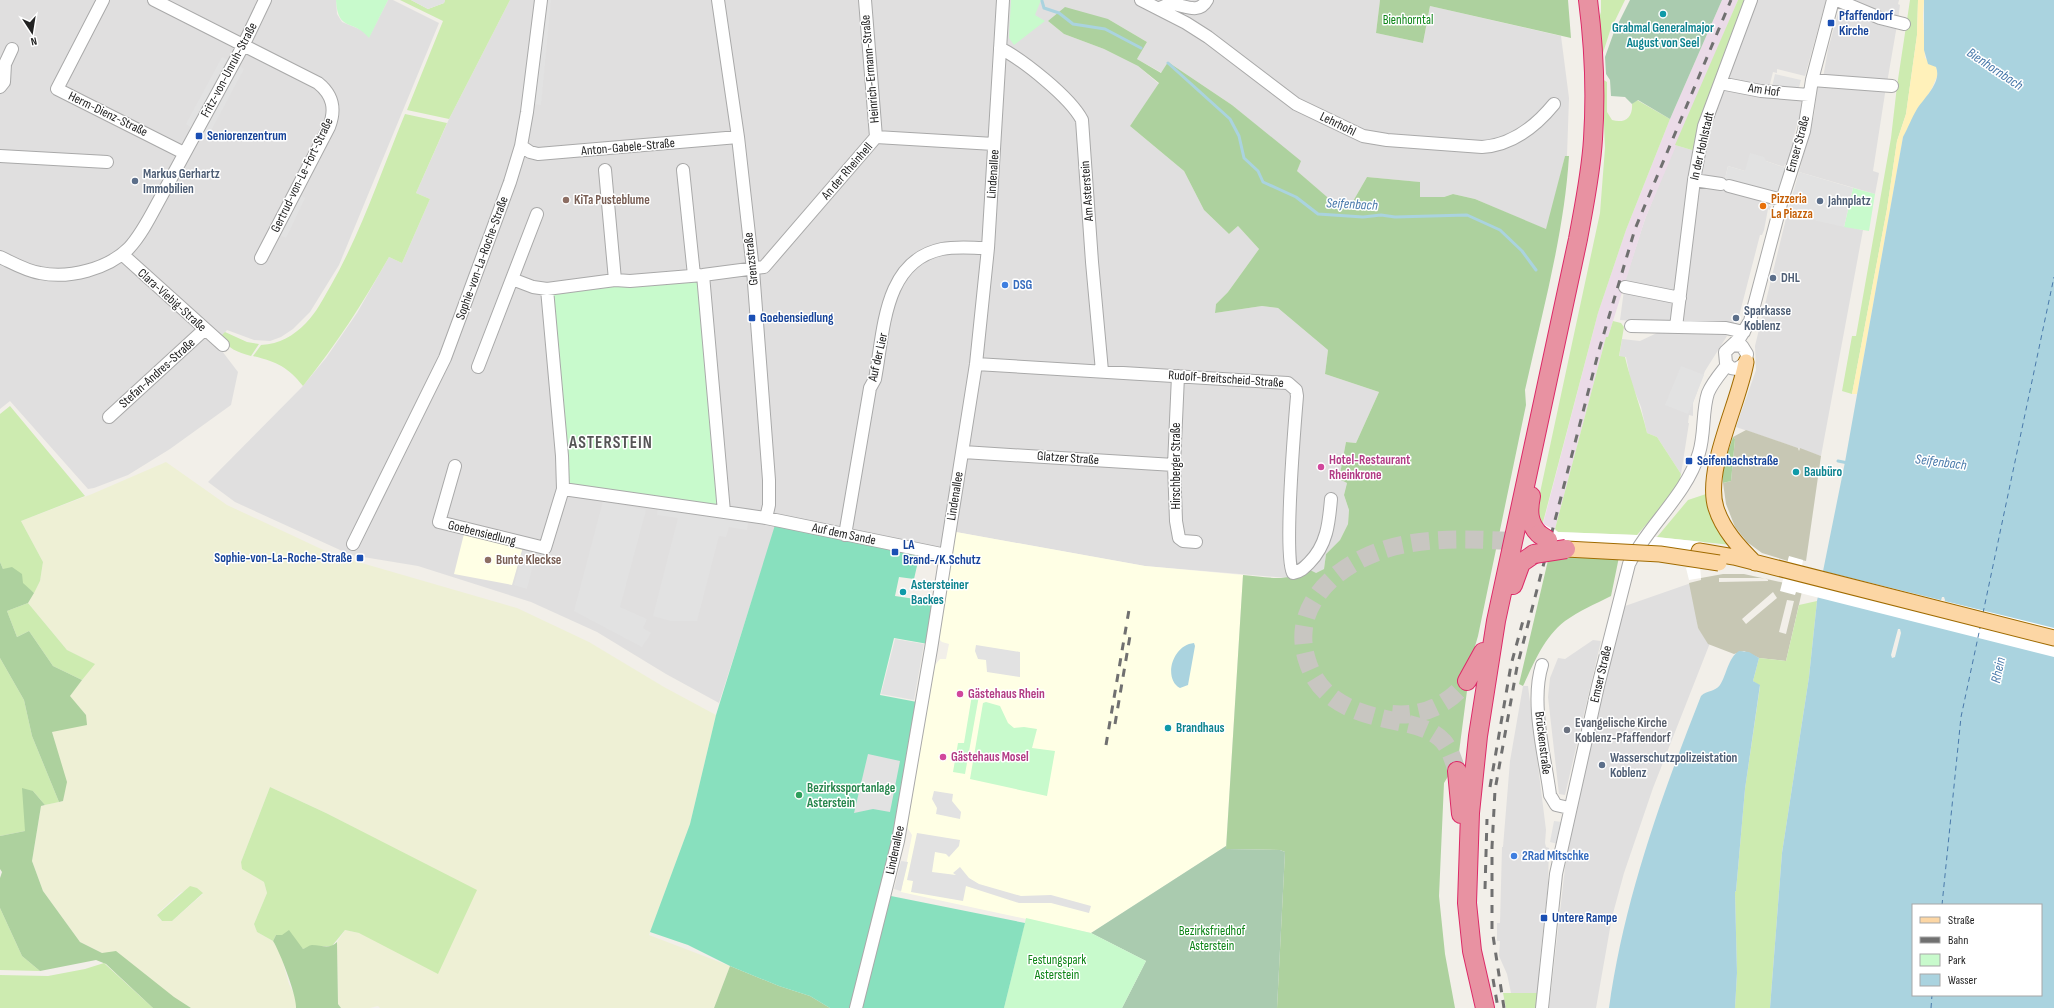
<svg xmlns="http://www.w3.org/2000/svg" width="2054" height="1008" viewBox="0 0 2054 1008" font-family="'Sofia Sans Condensed',sans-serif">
<rect width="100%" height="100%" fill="#f2efe9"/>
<path fill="#e0dfdf" d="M0,0H336L337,14L342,22L364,31L369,37L388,0H393L439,23L339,265L310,312L293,329L281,337L270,341L254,340L227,330L222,336V351L238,372L231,405L170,449L128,475L94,488L88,489L10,401L0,409Z
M510,0H1380L1376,33L1423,43L1430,6L1561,36L1569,98L1567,156H1565L1547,230L1475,199L1453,194L1444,197H1419V182L1367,177L1352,203H1333L1297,171L1261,129L1232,105L1168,62L1162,73L1137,59L1147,42L1108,19L1048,21L1064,34L1104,49L1138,66L1159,84L1130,126L1184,171L1204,210L1229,234L1238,226L1259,249L1228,292L1216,304L1215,313L1262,306L1278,308L1328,350L1325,374L1379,392L1356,443L1346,442L1339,479L1347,483L1344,495L1349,510L1348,524L1340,540L1326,554L1324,569L1316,573L1287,578L1145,566L956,532L952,561L776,525L719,703L666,674L597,632L531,602L418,566L351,555L235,502L208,482L302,387L326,358L357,313L389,257L402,263L430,199L416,193L449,119Z
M1753,0H1826L1805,76L1777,69V73L1773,72L1770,84L1772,87L1722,81Z
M1853,0H1899L1898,4L1900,5L1898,20L1851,5Z
M1841,3L1897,25L1887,83L1823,78L1828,49Z
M1818,83L1886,87L1873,171L1879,173L1875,194L1799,172L1814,115Z
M1721,85L1802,97L1800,115L1792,142H1794L1787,165L1785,164L1784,167L1766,161L1745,171L1728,166L1725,179L1698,176L1705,142Z
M1675,145L1695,151L1677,292L1624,284L1645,219Z
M1697,187L1724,190L1770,201L1769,206H1771L1770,210L1768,209L1764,230L1762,235H1760L1737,324H1680Z
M1787,214L1863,230L1821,456L1736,427L1756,370L1755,346Z
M1624,290L1676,299L1673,324L1620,320Z
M1659,332H1723L1727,336L1705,371L1693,403V416L1689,415L1688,423H1689L1681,474L1657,437L1647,433L1641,407L1631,382L1626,357H1619L1622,339L1640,341Z
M1691,583L1698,628L1710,643L1653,788L1624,873L1612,917L1596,1008H1549L1566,859L1608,670L1625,606Z
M1593,640L1601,641L1565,795L1559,794L1548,697L1550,678L1558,658L1565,659Z
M1523,686H1528L1546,830L1545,843L1546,847L1549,848L1548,884L1539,968L1541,969L1538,993H1511L1507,974L1499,956L1500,941H1497V923H1500L1502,847H1503L1510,761Z"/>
<path fill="#ebdbe8" d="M1722,0H1738L1645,219L1608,337H1606L1555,529L1549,528L1543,524L1598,313L1626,230L1670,119Z"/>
<path fill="#ffffe5" d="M465,530L523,547L512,585L454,574Z
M956,532L1145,566L1243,575L1226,846L1091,933L901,892L912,835L907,827L935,665L940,659H946L949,644L942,642L939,639Z"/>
<path fill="#c7c7b4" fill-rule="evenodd" d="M1746,430L1798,448L1799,451L1800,448L1821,456L1806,561L1789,557L1788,561L1762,553L1747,542L1735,527L1726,504L1723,483L1731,481L1735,439L1733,437Z
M1723,574H1744L1803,587L1786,661L1759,658L1744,651L1734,654L1708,644L1698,628L1689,583L1701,580V578ZM1719,578H1760L1768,579V581L1719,582ZM1773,592L1777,598L1746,624L1742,619ZM1787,600L1794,601L1786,634L1779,632Z"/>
<path fill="#eef0d5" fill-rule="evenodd" d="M166,462L227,505L334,555L517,608L589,642L664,687L716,715L690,824L649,935L730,966L714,1008H380L378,1006L370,1008H341L338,1004L337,942L345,930L359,933L385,844L326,813L270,787L241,862L243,869L264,882L267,893L254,924L257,932L273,941L280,952L289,984L297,1000L296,1008H191L102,953L80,942L43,891L32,861L41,806L63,801L66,782L52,732L86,715L69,696L94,664L67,650L28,603L40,581L43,562L21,521L92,494ZM187,890L203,894L172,921H161L157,914L180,893Z"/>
<path fill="#cdebb0" d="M400,0H411L428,9L444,3L445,0H510L449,119L407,110L443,21Z
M1601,0H1625L1610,31L1602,56L1599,18L1601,12Z
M1738,0H1747L1695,151L1675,145Z
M1910,0H1918L1917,35L1906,114L1897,141L1887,209L1852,394L1842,391L1852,336H1856L1891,138L1897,86Z
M1602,79L1607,82V112L1612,120C1625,124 1633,117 1632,104L1637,100L1670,119L1626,230L1598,313L1542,526L1538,520V502L1600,213L1605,148Z
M405,114L447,123L416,193L430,199L402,263L389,257C363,303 336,345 303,386C288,367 277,362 253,356L261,345C280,344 293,336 306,323C316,313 323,299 330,287C361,233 381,172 405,114Z
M1613,321L1621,323L1624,327L1619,356L1625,357C1631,383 1641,407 1647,433L1657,437L1681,474L1678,488L1637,535L1558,532L1555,529L1606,337H1608Z
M225,332L247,342L259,344L251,356C237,352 228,349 221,336Z
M10,406L85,496L21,521L43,562L40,581L34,593L3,569L0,562V414Z
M1706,494L1709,509L1731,545L1657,537L1688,500Z
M1817,601L1809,677L1782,853L1770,1008H1735L1737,973L1735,892L1736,891L1745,789L1760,686L1753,681L1759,658L1786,661L1799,605Z
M28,603L67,650L95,664L82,680L53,666L29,631L17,637L7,611Z
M0,658L24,700L32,736L59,802L45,805L33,791L25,831L0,836Z
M270,787L326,813L477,890L438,974L359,933L345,930L332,946C322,947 313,945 303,949L282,935H276L273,941L257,932L254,924L267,893L264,882L242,869L241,862Z
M190,886L197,888L203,893L172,921H162L157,915Z
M0,908L22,956L40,971L0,970Z
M104,963L153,1008H0V975L48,976L85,969Z
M1503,993H1538L1537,1008H1506Z"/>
<path fill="#add19e" d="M1380,0H1568L1571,38L1430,6L1423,43L1376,33Z
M1065,7L1108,19L1147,42L1137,59L1161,73L1168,62L1232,105L1301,161L1297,171L1334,203H1352L1367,177L1420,182V197H1444L1453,194L1475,199L1546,229L1565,156H1569C1564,235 1542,313 1525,390L1526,405L1478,636L1471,660L1458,760L1444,783L1439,896L1445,954L1455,1008H1277L1285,852L1280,850L1226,849L1243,575C1266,577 1289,583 1308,569L1316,573L1324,569L1326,554L1340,540L1348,524L1349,510L1344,495L1347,483L1339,479L1346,442L1356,443L1379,392L1325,374L1328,350L1278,308L1262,306L1215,313L1216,304L1228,292L1259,249L1238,226L1229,234L1204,210L1184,171L1130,126L1159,83L1138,66L1104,49L1064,34L1048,21Z
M1733,437L1735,439L1731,481L1723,483V467Z
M1549,556L1619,557L1611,596C1595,604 1579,611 1565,621C1544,637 1534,663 1523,686L1519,684Z
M0,562L3,569L12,567L22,574L23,583L34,593L28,603L7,611L17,637L29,631L53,666L82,680L70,696L86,715L87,725L52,732L67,782L63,801L59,802L32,736L24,700L0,658Z
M22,788L33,791L45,805L41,806L32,861L43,891L80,942L102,953L116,951L174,997L191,1008H153L106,964L96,960L40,971L22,956L0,908V878L2,872L0,869V836L25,831Z
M289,930L303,949C306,948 309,945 312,945C322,945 329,950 337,942L338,1004L341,1008H296C297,996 280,952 273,941L276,935H282Z
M730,966L779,986L810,996L830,1008H714Z"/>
<path fill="#fff1ba" d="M1918,0H1924L1923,16L1925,58L1936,67L1938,74L1932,88L1903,137L1857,394H1852L1887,209L1897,141L1906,114L1917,35Z"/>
<path fill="#aacbaf" d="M1630,0H1722L1670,119L1638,100L1632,104L1625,97L1611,96L1610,80L1606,74L1605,57L1614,32Z
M1226,846V849L1280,850L1285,852L1277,1008H1122L1146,961L1091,933Z"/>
<path fill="#c8facc" d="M336,0H388L369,38C353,18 338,33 336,0Z
M1011,0H1041L1035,15L1045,21L1014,45L1009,38Z
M1853,188L1875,194L1869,231L1844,227Z
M699,279L722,508L569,486L551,290Z
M973,689L980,690L965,774L953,772L958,743H964Z
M986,702L1000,706L1008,723L1014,728L1024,727L1037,729L1032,748L1055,751L1047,796L970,779L983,703Z
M1026,918L1091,933L1146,961L1122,1008H1004Z"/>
<path fill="#88e0be" d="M775,525L920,553L914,579L899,577L895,596L935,602L928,644L894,638L880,695L917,702L897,824L881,894L1025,923L1004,1008H830L810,996L779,986L730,966L688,945L650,932L690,824L716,715Z"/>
<path fill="#e2e2e2" d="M411,0H445L444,3L428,9Z
M545,0H551L541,105L534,104Z
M222,57L229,60L192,128L186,124Z
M237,65L244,69L207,138L200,134Z
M1775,74L1801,80L1798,91L1772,87Z
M1750,153L1764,157L1766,161L1786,168L1778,197L1724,183L1728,166L1745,171Z
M1799,172L1853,188L1844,227L1787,214Z
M297,194L305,198L286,238L277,234Z
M1681,366L1704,375L1688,414L1665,405Z
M603,501L646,510L620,607L647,619L643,628L651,633L642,647L574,611Z
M658,507L748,523L747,530L729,527L726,537L719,536L697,621H671L653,616L678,518L657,515Z
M524,549L536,552L527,589L514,585Z
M895,639L924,644L914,700L881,694Z
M976,645L1020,652V677L987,672L986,660L978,659L975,651Z
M868,754L900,761L890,812L873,809L854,813Z
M934,791L953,794L952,801L961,812L960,819L936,814L937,808L932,799Z
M1554,821L1562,822L1558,844L1550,842Z
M917,833L960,840L959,846L949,857L946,854L935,852L932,872L956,875L953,873L960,867L969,878L979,884L1021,896L1051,895L1091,906L1089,913L1051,903H1019L966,886L963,901L911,892L913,881L907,880Z
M901,861L908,862L901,891L894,889Z"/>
<path fill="#aad3df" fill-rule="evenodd" d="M1924,0H2054V1008H1770L1782,853L1809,677L1817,601L1845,462L1903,137C1908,128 1912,117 1917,109C1925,97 1942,82 1936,67L1928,64L1924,50ZM1942,597H1944L1945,600L1939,625L1934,624ZM1898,629H1900L1901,633L1895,657L1892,658L1891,655ZM1913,905H2041V995H1913Z
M1194,643L1195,646L1188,685L1180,688C1163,679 1172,645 1194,643Z
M1739,651L1749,652L1759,658L1753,681L1760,685L1745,789L1736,891L1735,892L1737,973L1735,1008H1609C1624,900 1661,797 1701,696C1707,690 1715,692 1720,685C1727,674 1728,658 1739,651Z"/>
<path fill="#fff" d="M1543,524L1558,532L1637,535L1703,542L1719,563L1700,566L1701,578L1689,580L1686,568L1698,567L1657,560L1559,555L1532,562Z
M1789,556L1803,560L1802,566L2054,628V657L1796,592L1795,595L1780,591Z"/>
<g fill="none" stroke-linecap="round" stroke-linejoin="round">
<path stroke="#aad3df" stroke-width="3" d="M1042,1L1044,8L1059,13L1073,24L1105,29L1141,48
M1168,63L1230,119L1239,136L1244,158L1258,171L1263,182L1296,197L1318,214L1363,217L1381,215L1395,217L1467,215L1500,230L1522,251L1536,270
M1838,461L1848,463"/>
<path stroke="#4a7aab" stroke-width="1" stroke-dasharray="5 4" stroke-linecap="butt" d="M1983,613L2054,277
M1942,905L1961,717L1980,628
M1931,1008L1932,995"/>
<path stroke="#c8c6c1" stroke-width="18" stroke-dasharray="18 9" stroke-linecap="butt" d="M1392,714C1422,717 1449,705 1467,681
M1457,771C1453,760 1450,749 1443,741C1432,729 1414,725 1399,722C1360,714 1320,704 1307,660C1287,597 1352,553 1407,544C1444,537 1481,540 1518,541"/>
<defs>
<path id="minor" d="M103,0L57,89L184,153
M154,0L318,83C333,95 336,109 329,127L261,258
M718,0L738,137L753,270L769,480V505L766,518
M865,0L876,137
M1141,0L1186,23L1208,37L1296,104L1363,136L1387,140L1482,147C1512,145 1536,126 1554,104
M1837,0L1880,18L1904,24
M1159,8C1163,7 1168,4 1172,4C1184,5 1199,15 1207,0
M1000,48C1023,60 1070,97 1082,120L1092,262L1102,371
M1812,80L1892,86
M1720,83L1761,91L1809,95
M0,87L4,82L5,64L12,49
M521,146L530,152L538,154L738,137
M0,156L107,162
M605,170L615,280
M683,170L694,275
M1694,180L1721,184
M1729,186L1782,200
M122,254L223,345
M0,257C13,263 26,271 40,273C69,279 108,269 129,248C140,236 148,221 156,206L243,46L265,0
M703,275L724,512
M512,279L533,287L547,289L615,280L630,281L703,275L764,267L876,137L994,144
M1625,287L1680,298
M1631,326L1726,328L1744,332
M1676,327L1694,180L1704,126L1751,0
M1733,345L1742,346L1747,354L1746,362L1737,369L1731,368L1726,363L1725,352L1739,339L1750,321L1782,200L1804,131L1812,80L1833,0
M976,364L1288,383L1296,390L1297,396C1295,420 1283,562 1293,573C1300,572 1304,568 1309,563C1327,545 1329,523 1331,499
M478,367L537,214
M1178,376L1174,465L1176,521L1179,538L1183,541L1196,542
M109,417L205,329
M963,452L1174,465
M455,466L439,522L545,548L563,489L562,456L547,289
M563,489L766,518L946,555
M845,535L870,388L875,379C884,332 883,261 942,249C957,246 972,248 988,248
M353,544L445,358L510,182L521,146L527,112L541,0
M1542,665C1530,703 1545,756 1550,795L1556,805L1569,808
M856,1008L898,841L931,649L976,364L988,248L1003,0
M1542,1008L1556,874L1598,686L1629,564C1648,525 1686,496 1699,453C1705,434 1702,411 1708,393C1712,383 1720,374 1727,365"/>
<path id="major" d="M1746,362C1739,403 1704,470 1716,508C1723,530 1739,547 1755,563
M1699,551L1734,557L2054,638"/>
<path id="highway" d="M1531,496C1528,511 1528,523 1539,534
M1513,585L1521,563L1534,554
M1467,681L1483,652
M1457,771L1461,814
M1485,1008L1472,951L1467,903L1470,813L1478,736L1496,621L1578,239C1584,206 1591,173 1593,139C1596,93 1594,46 1588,0"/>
</defs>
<use href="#minor" stroke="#a9a9a9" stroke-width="14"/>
<use href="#major" stroke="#a06b00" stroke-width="17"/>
<use href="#highway" stroke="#dc2a67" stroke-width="20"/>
<use href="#minor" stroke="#fff" stroke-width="12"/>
<use href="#major" stroke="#fcd6a4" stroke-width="15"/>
<use href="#highway" stroke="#e892a2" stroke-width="18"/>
<path stroke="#707070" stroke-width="3" stroke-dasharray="8 8" stroke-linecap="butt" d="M1115,724L1131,630
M1106,745L1130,604
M1490,787L1511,665L1524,617
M1485,889L1487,819
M1493,979L1498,1008
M1504,1008L1492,929V847L1495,790L1517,667L1599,350L1635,229L1731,0"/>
<defs>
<path id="major-bridge" d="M1566,549L1660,554L1719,563"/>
<path id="highway-bridge" d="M1539,534L1548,540
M1534,554L1566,549"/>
</defs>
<use href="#major-bridge" stroke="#a06b00" stroke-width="17" stroke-linecap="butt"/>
<use href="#highway-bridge" stroke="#dc2a67" stroke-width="20" stroke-linecap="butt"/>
<use href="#major-bridge" stroke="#fcd6a4" stroke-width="15"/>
<use href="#highway-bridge" stroke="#e892a2" stroke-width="18"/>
</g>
<g fill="#0f9aa8" stroke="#fff" stroke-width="1.5">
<circle cx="1663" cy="14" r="4"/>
<circle cx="1796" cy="472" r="4"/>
<circle cx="903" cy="592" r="4"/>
<circle cx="1168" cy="728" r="4"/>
</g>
<g fill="#1a4fb4" stroke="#fff" stroke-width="1.5">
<rect x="1827" y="19" width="8" height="8" rx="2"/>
<rect x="195" y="132" width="8" height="8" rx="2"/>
<rect x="748" y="314" width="8" height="8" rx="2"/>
<rect x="1685" y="457" width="8" height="8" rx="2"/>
<rect x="891" y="548" width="8" height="8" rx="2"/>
<rect x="356" y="554" width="8" height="8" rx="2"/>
<rect x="1540" y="914" width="8" height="8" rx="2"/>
</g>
<g fill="#5c6f8a" stroke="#fff" stroke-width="1.5">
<circle cx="135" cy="181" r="4"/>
<circle cx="1820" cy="201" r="4"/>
<circle cx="1773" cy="278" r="4"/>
<circle cx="1736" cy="318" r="4"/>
<circle cx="1602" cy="765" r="4"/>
</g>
<g fill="#8d6e63" stroke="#fff" stroke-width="1.5">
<circle cx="566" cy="200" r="4"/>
<circle cx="488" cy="560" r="4"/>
</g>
<circle fill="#e8710a" stroke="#fff" stroke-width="1.5" cx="1763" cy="206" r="4"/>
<g fill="#3f7fe0" stroke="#fff" stroke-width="1.5">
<circle cx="1005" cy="285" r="4"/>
<circle cx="1514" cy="856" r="4"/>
</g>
<g fill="#d1479c" stroke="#fff" stroke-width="1.5">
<circle cx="1321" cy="467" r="4"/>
<circle cx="960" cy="694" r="4"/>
<circle cx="943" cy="757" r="4"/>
</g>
<circle fill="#6b7280" stroke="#fff" stroke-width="1.5" cx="1567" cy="730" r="4"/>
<circle fill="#2e9e5b" stroke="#fff" stroke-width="1.5" cx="799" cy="795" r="4"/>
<g text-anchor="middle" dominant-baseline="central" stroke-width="3" stroke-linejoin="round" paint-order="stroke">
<g font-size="13" font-weight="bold" fill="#164399" stroke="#fff" text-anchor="start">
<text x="1839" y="16">Pfaffendorf<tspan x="1839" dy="15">Kirche</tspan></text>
<text x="207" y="136">Seniorenzentrum</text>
<text x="760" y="318">Goebensiedlung</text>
<text x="1697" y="461">Seifenbachstraße</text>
<text x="903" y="545">LA<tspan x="903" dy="15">Brand-/K.Schutz</tspan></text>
<text x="352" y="558" text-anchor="end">Sophie-von-La-Roche-Straße</text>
<text x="1552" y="918">Untere Rampe</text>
</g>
<g font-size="13" fill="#0c8416" stroke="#fff">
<text x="1408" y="20">Bienhorntal</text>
<text x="1212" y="931">Bezirksfriedhof<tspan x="1212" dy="15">Asterstein</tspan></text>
<text x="1057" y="960">Festungspark<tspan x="1057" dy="15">Asterstein</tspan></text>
</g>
<g font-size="13" font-weight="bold" fill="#0d838f" stroke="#fff" text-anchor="start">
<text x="1663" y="28" text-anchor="middle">Grabmal Generalmajor<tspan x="1663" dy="15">August von Seel</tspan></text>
<text x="1804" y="472">Baubüro</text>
<text x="911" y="585">Astersteiner<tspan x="911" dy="15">Backes</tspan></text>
<text x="1176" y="728">Brandhaus</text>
</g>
<g font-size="13" fill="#222" stroke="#fff">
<text transform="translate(870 69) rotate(-95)">Heinrich-Ermann-Straße</text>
<text transform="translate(229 70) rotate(-62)">Fritz-von-Unruh-Straße</text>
<text transform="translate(1764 90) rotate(8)">Am Hof</text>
<text transform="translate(108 114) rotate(26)">Herm-Dienz-Straße</text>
<text transform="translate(1338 124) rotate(26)">Lehrhohl</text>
<text transform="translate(1798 144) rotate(-75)">Emser Straße</text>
<text transform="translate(1702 146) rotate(-77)">In der Hohlstadt</text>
<text transform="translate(628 147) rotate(-5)">Anton-Gabele-Straße</text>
<text transform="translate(847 171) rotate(-49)">An der Rheinhell</text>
<text transform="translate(993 174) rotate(-86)">Lindenallee</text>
<text transform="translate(302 175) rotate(-64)">Gertrud-von-Le-Fort-Straße</text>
<text transform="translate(1087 191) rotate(-94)">Am Asterstein</text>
<text transform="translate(482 258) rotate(-70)">Sophie-von-La-Roche-Straße</text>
<text transform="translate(751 259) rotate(-96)">Grenzstraße</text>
<text transform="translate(172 300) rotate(42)">Clara-Viebig-Straße</text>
<text transform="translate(878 357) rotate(-77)">Auf der Lier</text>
<text transform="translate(157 373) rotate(-42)">Stefan-Andres-Straße</text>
<text transform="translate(1226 379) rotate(4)">Rudolf-Breitscheid-Straße</text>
<text transform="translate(1068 458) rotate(4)">Glatzer Straße</text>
<text transform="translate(1176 466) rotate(-90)">Hirschberger Straße</text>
<text transform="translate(955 496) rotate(-81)">Lindenallee</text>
<text transform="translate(482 533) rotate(14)">Goebensiedlung</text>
<text transform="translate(844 534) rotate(12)">Auf dem Sande</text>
<text transform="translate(1601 674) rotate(-77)">Emser Straße</text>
<text transform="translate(1543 743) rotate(83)">Brückenstraße</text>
<text transform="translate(895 850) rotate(-78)">Lindenallee</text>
</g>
<g font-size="13" font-weight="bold" fill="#4e5e75" stroke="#fff" text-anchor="start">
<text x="143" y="174">Markus Gerhartz<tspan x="143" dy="15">Immobilien</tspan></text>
<text x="1828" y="201">Jahnplatz</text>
<text x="1781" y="278">DHL</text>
<text x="1744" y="311">Sparkasse<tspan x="1744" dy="15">Koblenz</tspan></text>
<text x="1610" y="758">Wasserschutzpolizeistation<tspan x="1610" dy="15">Koblenz</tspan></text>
</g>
<g font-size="13" font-weight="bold" fill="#c56008" stroke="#fff" text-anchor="start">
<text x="1771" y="199">Pizzeria<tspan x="1771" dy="15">La Piazza</tspan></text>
</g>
<g font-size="13" font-weight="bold" fill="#785e54" stroke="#fff" text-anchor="start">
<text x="574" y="200">KiTa Pusteblume</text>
<text x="496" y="560">Bunte Kleckse</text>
</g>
<g font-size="13" font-weight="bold" fill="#366cbe" stroke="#fff" text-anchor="start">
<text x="1013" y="285">DSG</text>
<text x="1522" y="856">2Rad Mitschke</text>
</g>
<g font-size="13" font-weight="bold" fill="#b23c85" stroke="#fff" text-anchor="start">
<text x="1329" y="460">Hotel-Restaurant<tspan x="1329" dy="15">Rheinkrone</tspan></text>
<text x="968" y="694">Gästehaus Rhein</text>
<text x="951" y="757">Gästehaus Mosel</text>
</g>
<g font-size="13" font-weight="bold" fill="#5b616d" stroke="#fff" text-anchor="start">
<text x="1575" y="723">Evangelische Kirche<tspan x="1575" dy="15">Koblenz-Pfaffendorf</tspan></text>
</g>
<g font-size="13" font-weight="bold" fill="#27864d" stroke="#fff" text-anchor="start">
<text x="807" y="788">Bezirkssportanlage<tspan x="807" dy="15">Asterstein</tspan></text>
</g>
<g font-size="14" font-style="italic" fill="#4a7aab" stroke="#fff">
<text transform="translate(1995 69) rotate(34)">Bienhornbach</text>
<text transform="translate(1352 204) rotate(3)">Seifenbach</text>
<text transform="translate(1941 462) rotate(7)">Seifenbach</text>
<text transform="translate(1998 670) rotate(-78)">Rhein</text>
</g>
<g font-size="17" font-weight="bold" letter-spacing="1" fill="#555" stroke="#fff">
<text x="611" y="443">ASTERSTEIN</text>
</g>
</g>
<rect x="1912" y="904" width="130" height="92" fill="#ffffff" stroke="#a7a7a7"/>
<rect x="1920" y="917" width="20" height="6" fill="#fcd6a4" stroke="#a7a7a7"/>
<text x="1948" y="924" font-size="12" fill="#222222">Straße</text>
<rect x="1920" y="937" width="20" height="6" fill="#707070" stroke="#a7a7a7"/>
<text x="1948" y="944" font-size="12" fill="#222222">Bahn</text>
<rect x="1920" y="954" width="20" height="12" fill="#c8facc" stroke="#a7a7a7"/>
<text x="1948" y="964" font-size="12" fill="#222222">Park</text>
<rect x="1920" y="974" width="20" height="12" fill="#aad3df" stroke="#a7a7a7"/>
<text x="1948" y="984" font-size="12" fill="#222222">Wasser</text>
<g transform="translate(32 32) rotate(168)" stroke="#ffffff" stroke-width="3" paint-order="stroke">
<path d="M0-3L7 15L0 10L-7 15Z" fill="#222222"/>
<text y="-6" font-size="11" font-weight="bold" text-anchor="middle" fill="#222222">N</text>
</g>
</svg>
